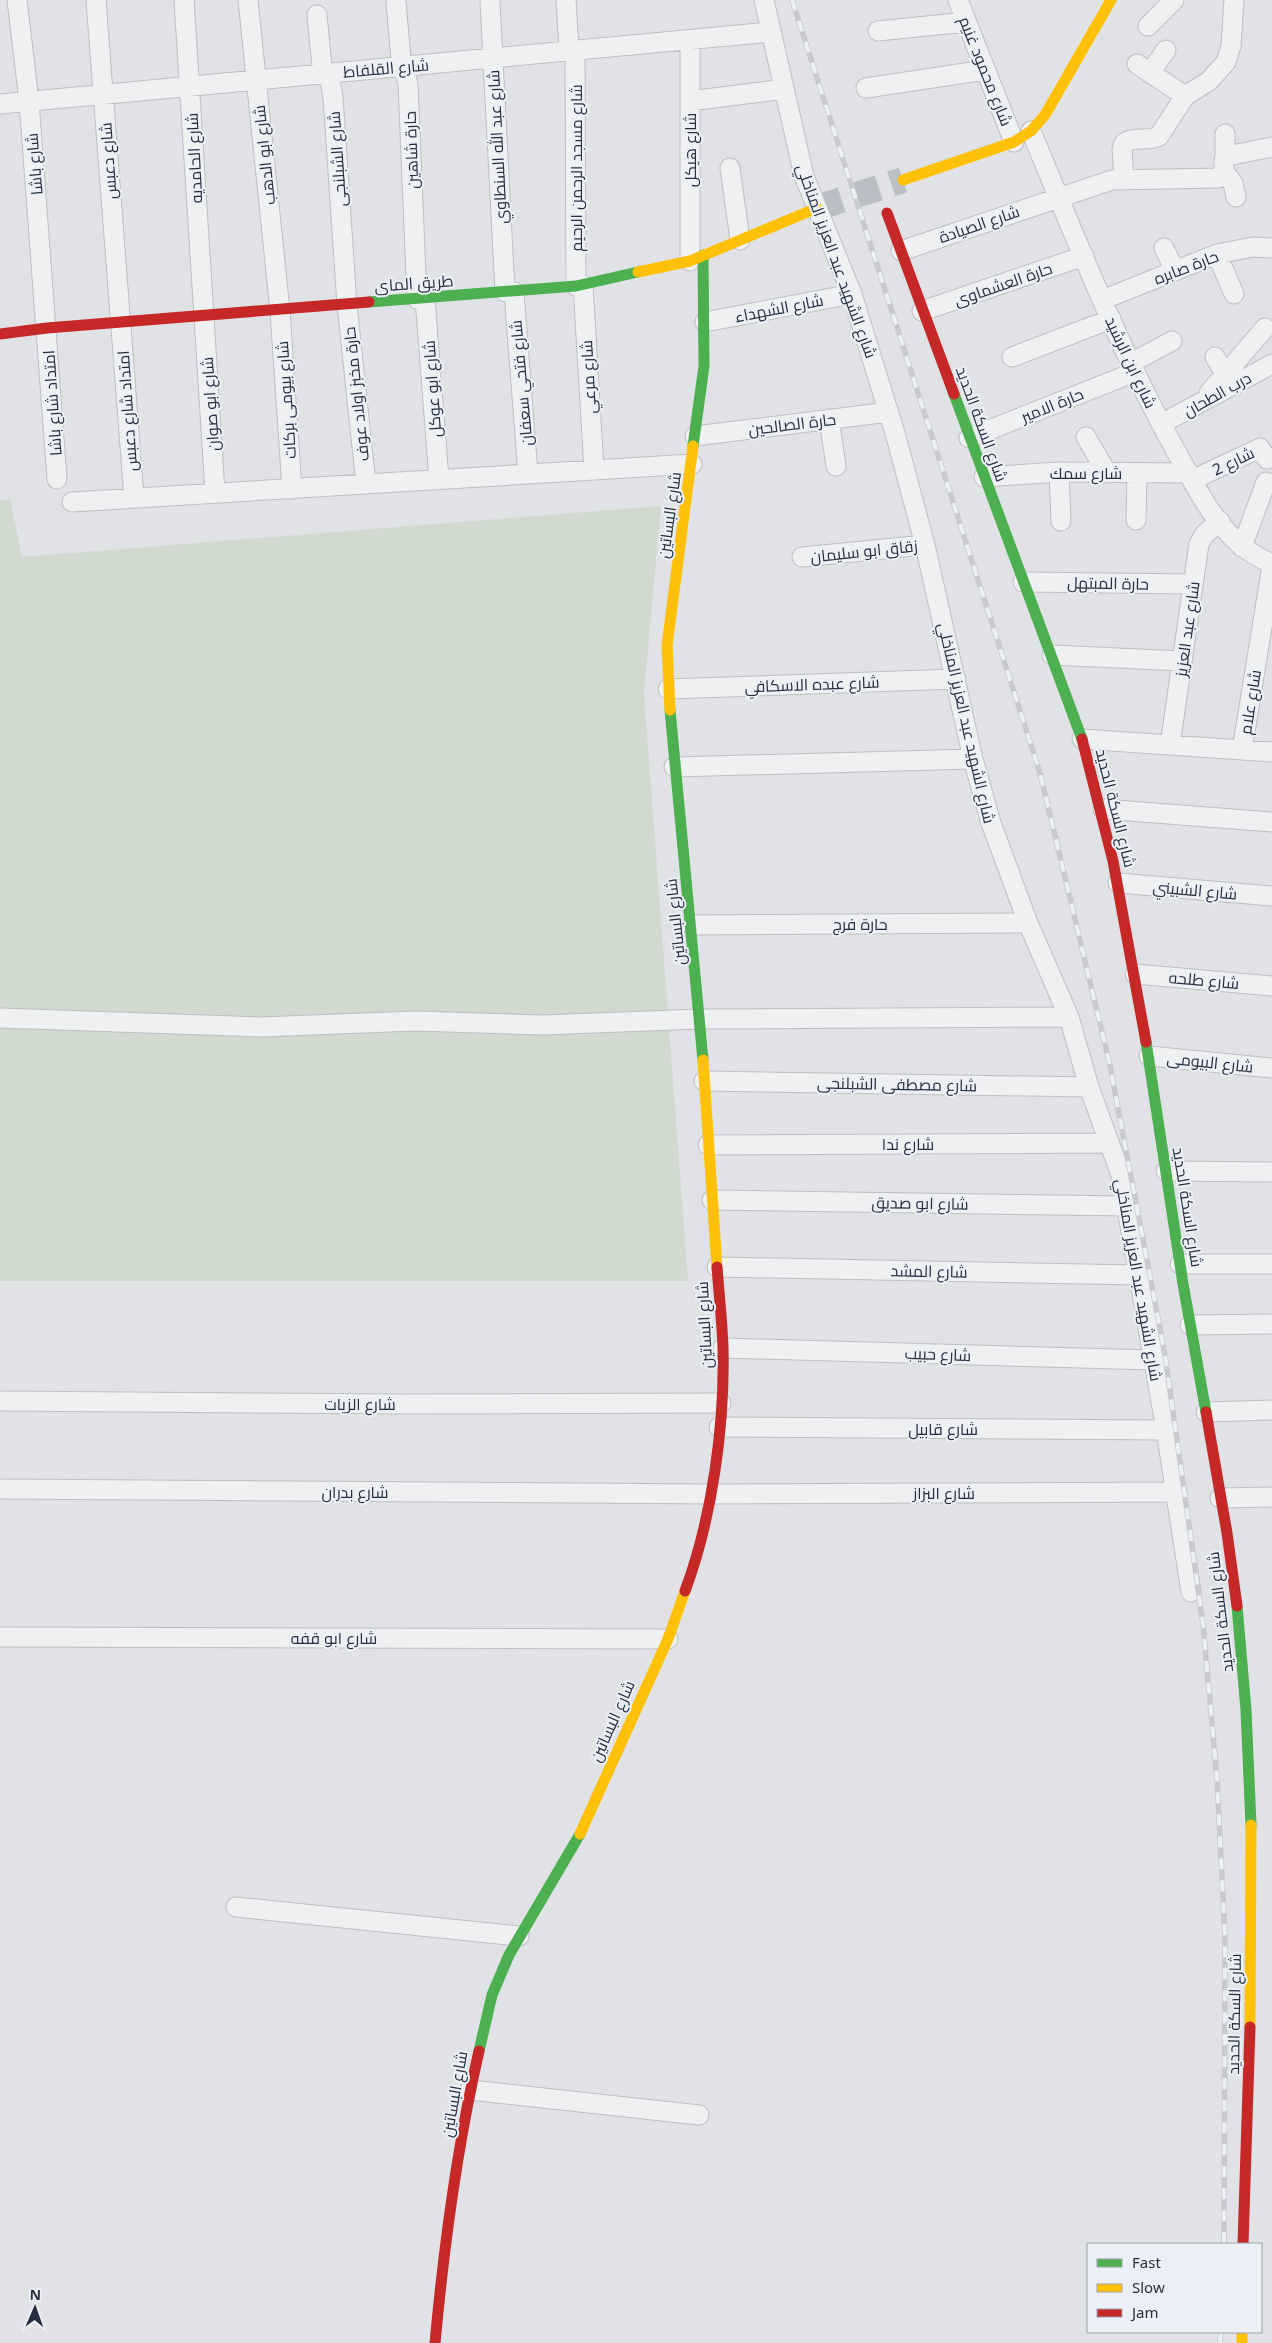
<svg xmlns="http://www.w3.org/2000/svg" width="1272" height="2343" viewBox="0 0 1272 2343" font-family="'Noto Sans',Cairo,sans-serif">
<rect width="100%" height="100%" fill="#e0e2e5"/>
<path fill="#d0dacf" d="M10,499L22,557L661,506L644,693L688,1281H0V500Z"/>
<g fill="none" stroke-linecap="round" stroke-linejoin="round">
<path stroke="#bbbec4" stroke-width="26" stroke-dasharray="26 13" stroke-linecap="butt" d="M817,208L903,180"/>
<defs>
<path id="street" d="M17,0L29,101L57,479
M96,0L134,498
M184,0L215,493
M248,0L280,311L292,489
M566,0L569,50
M764,0L804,176L852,294L895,433L925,545L973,759L991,823L1028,923L1069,1017L1089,1087L1121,1175L1166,1430L1191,1592
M958,0L1014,142
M396,2L401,59L408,84L417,299
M490,2L505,292
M317,15L322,66L330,81L333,97L347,305L366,484
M1148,26L1174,0
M878,31L966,22
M575,50L576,286
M1137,64L1185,96
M1150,73L1166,50
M866,88L985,70
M690,101L784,89
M0,104L771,32
M1031,131C1076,239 1119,349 1176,451C1192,480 1208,513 1232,537C1243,549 1257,557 1272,564
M1225,158V134
M730,168L740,240
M1224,172L1233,183L1236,197
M1124,178L1122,149L1124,143C1134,136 1149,142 1159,136L1185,96L1209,81L1226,62L1231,46L1234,0
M1164,248L1175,271
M901,251L1112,180L1218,178L1224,172V161L1227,156L1272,147
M1217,254L1234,294
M690,261V40
M583,285L594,470
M514,292L528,474
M425,299L439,479
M1102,300L1217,254L1253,247L1272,248
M922,311L1084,256
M705,322L852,294
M1012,357L1111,319
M1215,357L1225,374
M1131,363L1172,341
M1209,393L1265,328
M829,419L836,466
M1161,424L1272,364
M695,436L889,412
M1086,437L1107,473
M969,438L1135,372
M1059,472L1061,521
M984,477L1059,472L1189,473
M1192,480L1260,448L1267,459
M72,502L692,464
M1136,520L1137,473
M1242,547L1266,482
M802,557L925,545
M1023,582L1193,584
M1052,655L1182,661
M668,689L956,679
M1082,739L1272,752
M1170,745L1199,544L1204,535L1220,521
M1242,750L1272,566
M674,767L973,759
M1103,809L1272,822
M1118,883L1272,896
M692,925L1028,923
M1135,974L1272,986
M0,1018L260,1027L415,1021L542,1025L700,1019L1069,1017
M1149,1056L1272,1068
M704,1081L1089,1087
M708,1145L1109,1143
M1166,1171L1272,1172
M712,1200L1128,1206
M1180,1264H1272
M717,1267L1140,1275
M1190,1325L1272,1324
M723,1348L1153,1360
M0,1401L403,1404L721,1403
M1206,1412L1272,1410
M719,1427L1166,1430
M0,1489L711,1494L1177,1492
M1220,1498L1272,1497
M0,1637L668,1639
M236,1907L519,1936
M470,2090L699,2115"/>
</defs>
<use href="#street" stroke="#bdbfc3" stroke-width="21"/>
<use href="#street" stroke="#eff0f2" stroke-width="19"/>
<path stroke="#4caf50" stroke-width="11" d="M369,302L576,286L638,272
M954,394L1082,739
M693,446L704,366L703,255
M670,710L703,1060
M1146,1042L1183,1284L1206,1412
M1237,1606L1246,1710L1251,1825
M479,2051L492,1995L509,1955L580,1834"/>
<path stroke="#ffc107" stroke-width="11" d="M903,180L1014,142L1031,131L1045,115L1111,0
M638,272L690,261L817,208
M670,710L667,645L693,446
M703,1060L717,1267
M580,1834L668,1639L685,1591
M1250,2027L1251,1825
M1242,2332V2343"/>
<path stroke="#c62828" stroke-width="11" d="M887,213L954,394
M0,334L47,328L369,302
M1082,739L1113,861L1146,1042
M1206,1412L1227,1533L1237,1606
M685,1591C712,1519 725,1425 723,1347C722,1321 719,1294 717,1267
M1243,2244L1250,2027
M435,2343C444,2245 457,2147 479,2051"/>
<defs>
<path id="rail" d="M792,0L1040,773L1109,1061L1165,1355L1203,1624L1217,1779L1225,1937L1224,2244
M1220,2343L1221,2332"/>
</defs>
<use href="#rail" stroke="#c8cacd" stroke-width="5.5"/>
<use href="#rail" stroke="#ecf0f6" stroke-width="4" stroke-dasharray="11" stroke-linecap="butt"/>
</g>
<g text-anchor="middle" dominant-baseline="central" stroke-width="4" stroke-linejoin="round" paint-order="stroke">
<g font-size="16" fill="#252f40" stroke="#ecf0f6">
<text transform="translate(386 68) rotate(-5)">شارع القلفاط</text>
<text transform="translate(986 71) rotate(68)">شارع محمود غنيم</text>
<text transform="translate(497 147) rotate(-93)">شارع عبد الله السنطاوي</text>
<text transform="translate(411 150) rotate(-92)">حارة شاهين</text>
<text transform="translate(690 150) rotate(-90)">شارع هيكل</text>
<text transform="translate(264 155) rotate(-96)">شارع ابو الدهب</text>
<text transform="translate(194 158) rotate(-93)">شارع الحامديه</text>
<text transform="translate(337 159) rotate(-94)">شارع الشبلنجى</text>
<text transform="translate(108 161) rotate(-94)">شارع دعبس</text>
<text transform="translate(34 164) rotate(-95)">شارع باشا</text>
<text transform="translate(576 168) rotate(-90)">شارع مسجد الرحمن الرحيم</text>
<text transform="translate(979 224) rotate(-19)">شارع الصيادة</text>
<text transform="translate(837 261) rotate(70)">شارع الشهيد عبد العزيز المناخلي</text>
<text transform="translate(1186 267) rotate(-21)">حارة صابره</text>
<text transform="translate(414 283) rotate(-4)">طريق الماى</text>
<text transform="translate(1003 284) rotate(-19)">حارة العشماوى</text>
<text transform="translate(779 308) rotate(-11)">شارع الشهداء</text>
<text transform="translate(1131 362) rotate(65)">شارع ابن الرشيد</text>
<text transform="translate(588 377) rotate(-93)">شارع مرعي</text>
<text transform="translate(521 383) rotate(-95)">شارع فتحي سعفان</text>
<text transform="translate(432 389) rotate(-94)">شارع ابو عوكل</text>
<text transform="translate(356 394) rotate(-96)">حارة مخبز اولاد عوف</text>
<text transform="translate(1217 394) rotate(-29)">درب الطحان</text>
<text transform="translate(286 400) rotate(-94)">شارع بيومى بركات</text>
<text transform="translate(52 403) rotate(-94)">امتداد شارع باشا</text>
<text transform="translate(210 404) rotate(-94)">شارع ابو صوان</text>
<text transform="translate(1052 405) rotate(-22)">حارة الامير</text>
<text transform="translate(127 411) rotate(-94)">امتداد شارع دعبس</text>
<text transform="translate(792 424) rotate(-7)">حارة الصالحين</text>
<text transform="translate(982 424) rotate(70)">شارع السكة الحديد</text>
<text transform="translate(1233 461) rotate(-26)">شارع 2</text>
<text x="1086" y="473">شارع سمك</text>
<text transform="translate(669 515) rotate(-82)">شارع البساتين</text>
<text transform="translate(864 551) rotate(-6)">زقاق ابو سليمان</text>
<text transform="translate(1108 583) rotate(1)">حارة المبتهل</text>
<text transform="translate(1187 629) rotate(-82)">شارع عبد العزيز</text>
<text transform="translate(812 684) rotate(-2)">شارع عبده الاسكافي</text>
<text transform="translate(1250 702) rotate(-81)">شارع علام</text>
<text transform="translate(967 723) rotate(77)">شارع الشهيد عبد العزيز المناخلي</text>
<text transform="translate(1116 808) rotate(76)">شارع السكة الحديد</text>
<text transform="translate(1195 890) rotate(5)">شارع الشبيني</text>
<text transform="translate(675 922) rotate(-96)">شارع البساتين</text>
<text x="860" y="924">حارة فرج</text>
<text transform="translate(1204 980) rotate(5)">شارع طلحه</text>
<text transform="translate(1210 1062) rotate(6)">شارع البيومى</text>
<text transform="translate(897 1084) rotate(1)">شارع مصطفى الشبلنجى</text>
<text x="908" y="1144">شارع ندا</text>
<text transform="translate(920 1203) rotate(1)">شارع ابو صديق</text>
<text transform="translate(1188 1207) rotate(81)">شارع السكة الحديد</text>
<text transform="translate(929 1271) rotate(1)">شارع المشد</text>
<text transform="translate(1139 1280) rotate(80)">شارع الشهيد عبد العزيز المناخلي</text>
<text transform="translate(704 1325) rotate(-93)">شارع البساتين</text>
<text transform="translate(938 1354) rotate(2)">شارع حبيب</text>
<text x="360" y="1404">شارع الزيات</text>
<text x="943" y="1429">شارع قابيل</text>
<text x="355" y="1492">شارع بدران</text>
<text x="944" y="1493">شارع البزاز</text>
<text transform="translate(1220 1612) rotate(-97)">شارع السكة الحديد</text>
<text x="334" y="1638">شارع ابو قفه</text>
<text transform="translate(612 1721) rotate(-66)">شارع البساتين</text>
<text transform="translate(1234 2014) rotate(-89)">شارع السكة الحديد</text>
<text transform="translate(454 2094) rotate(-80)">شارع البساتين</text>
</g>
</g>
<rect x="1087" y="2243" width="175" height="90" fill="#ecf0f6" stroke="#9ca3ad"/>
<rect x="1097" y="2259" width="25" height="8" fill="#4caf50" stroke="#9ca3ad"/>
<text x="1132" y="2268" font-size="15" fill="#252f40">Fast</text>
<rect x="1097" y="2284" width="25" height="8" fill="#ffc107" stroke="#9ca3ad"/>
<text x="1132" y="2293" font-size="15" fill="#252f40">Slow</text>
<rect x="1097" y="2309" width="25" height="8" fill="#c62828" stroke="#9ca3ad"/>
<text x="1132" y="2318" font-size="15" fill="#252f40">Jam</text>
<g transform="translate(35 2308) rotate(2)" stroke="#ecf0f6" stroke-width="4" paint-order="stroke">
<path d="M0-4L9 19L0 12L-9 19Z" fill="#252f40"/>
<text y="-8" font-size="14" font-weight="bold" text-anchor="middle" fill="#252f40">N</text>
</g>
</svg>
